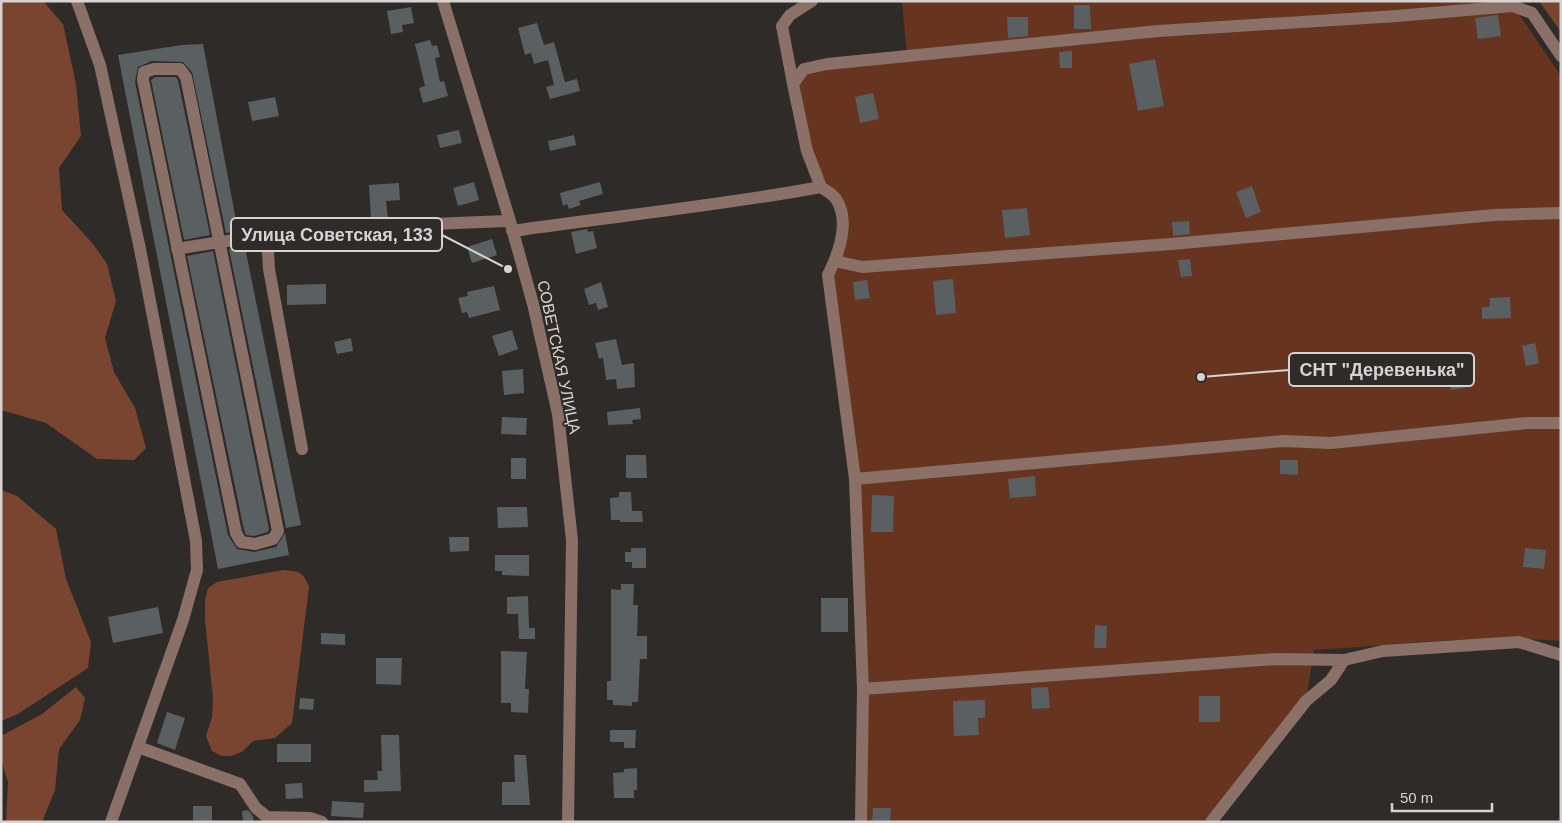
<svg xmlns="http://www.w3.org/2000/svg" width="1562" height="823" viewBox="0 0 1562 823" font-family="Arial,sans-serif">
<rect width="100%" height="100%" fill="#2f2b29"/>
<path fill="#673420" d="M902,1H1510L1561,76V641C1477,634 1397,645 1314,650L1306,701L1211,822H861L855,479L828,275L844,214L821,187L793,84L804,69L907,56Z"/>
<path fill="#7a4530" d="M1,1H43L63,24L76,84L81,136L59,168L62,210L93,244L107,264L116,301L105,338L114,372L135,408L146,448L134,460L97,459L46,423L1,410Z
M1539,1H1561V32Z
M1,490L17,496L56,529L66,579L91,642L88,668L18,714L1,721Z
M283,570C298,571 304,572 309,587L292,723L275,738L253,741L243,751L232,756H222L212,751L206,736L212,717L213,699L205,619V600L208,588L217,582Z
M76,687L85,698L80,720L59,749L55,790L42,822H6L8,782L1,759V736L42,714Z"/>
<path fill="#5a5f62" d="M1074,5H1090L1091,29H1074Z
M411,7L414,23L402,25L403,32L391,34L387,11Z
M1498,15L1501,36L1478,39L1475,18Z
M1007,17H1028V36L1008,38Z
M537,23L544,45L554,42L565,82L577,79L580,91L550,99L546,87L554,85L548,60L534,64L531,53L525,55L518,28Z
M430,40L432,46L437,45L440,57L435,58L440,82L444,81L448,96L423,103L419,88L425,86L415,44Z
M203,44L238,231L226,233L192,72L183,62L152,61L138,67L135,82L228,535L237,549L254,552L276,547L285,533L289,555L218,569L118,55L182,45Z
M1072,51V68H1060L1059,52Z
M1155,59L1164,106L1138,111L1129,64Z
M155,77H176L178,80L210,235L184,240L151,80Z
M873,93L879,119L860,123L855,97Z
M275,97L279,116L252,121L248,102Z
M459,130L462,143L440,148L437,135Z
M574,135L576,145L550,151L548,141Z
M474,182L479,200L458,206L453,188Z
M600,182L603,194L579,201L581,205L569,209L567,204L563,206L560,193Z
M399,183L400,200L386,201L388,218L371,219L369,185Z
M1252,186L1261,212L1246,218L1236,192Z
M1027,208L1030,235L1005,238L1002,210Z
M1189,221L1190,234L1173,236L1172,222Z
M587,229L588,232L593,231L597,248L576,254L571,232Z
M492,239L497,255L472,263L467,247Z
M245,247L301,525L286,528L229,249Z
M213,251L269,529L268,532L254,536L246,535L244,530L187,256Z
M1190,259L1192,276L1181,277L1178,260Z
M953,279L956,313L936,315L933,281Z
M867,280L870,298L855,300L853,282Z
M601,282L608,307L598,310L596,303L589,305L584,289Z
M326,284V304L287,305V285Z
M494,286L500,310L469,318L467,312L462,313L458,298L468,296L467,292Z
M1510,297L1511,318L1482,319V307H1490V298Z
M512,330L518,349L499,356L492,336Z
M351,338L353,351L337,354L334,342Z
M616,339L622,365L634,363L635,387L617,389L616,379L606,380L603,358L599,359L595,343Z
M1535,343L1539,363L1526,366L1522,346Z
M1462,361L1465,388L1451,390L1447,363Z
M523,369L524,393L504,395L502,371Z
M640,408L641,419L632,420L633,424L608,425L607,412Z
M502,417L527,418L526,435L501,434Z
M626,455H646L647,478H626Z
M511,458H526V479H511Z
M1280,460H1298V475L1280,474Z
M1035,476L1036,496L1010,498L1008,479Z
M619,492H631L632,511H642L643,522H620V520H611L610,498L619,497Z
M872,495L894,496L893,532H871Z
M497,507H527L528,527L498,528Z
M449,537H469V551L450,552Z
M631,548H646V568H632V562H625V552H631Z
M1525,548L1546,550L1544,569L1523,567Z
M495,555H529V576L502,575V571H495Z
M621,584H634L633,605H638L637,636H647V659H640L638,702H632V706L613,705V700H607V681H611V589L621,590Z
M528,596L529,628H535V639H519L518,614H507V597Z
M821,598H848V632H821Z
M158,607L163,633L113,643L108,617Z
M1095,625L1107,626L1106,648H1094Z
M321,633L345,634V645L321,644Z
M501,651L527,652L525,689H529L528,713L511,712V703H501Z
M376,658H402L401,685L376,684Z
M1048,687L1050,708L1032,709L1031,688Z
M1199,696H1220V722H1199Z
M300,698L314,699L313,710L299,709Z
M985,700V718H978L979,735L954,736L953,701Z
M167,712L185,718L175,750L157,743Z
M610,730H636L635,748H624V742H610Z
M381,735H399L401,791L364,792V780H378L377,771H382Z
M277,744H311V762H277Z
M514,755H526L530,805H502V782H515Z
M637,768V790H634V798H614L613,773L624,772V769Z
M302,783L303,798L286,799L285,784Z
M332,801L364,803L363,818L331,816Z
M193,806H212V822H193Z
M873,808H891L890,822H872Z
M248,810L253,816L254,822H243L242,811Z"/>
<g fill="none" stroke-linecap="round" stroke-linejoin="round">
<path stroke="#8a7067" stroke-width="12" d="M77,1L100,65L140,249L196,541L197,570L183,620L111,822
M443,1L510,221L533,304L558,414L572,540L568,822
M154,69H180L186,77L278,531L273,539L255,544L241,542L236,533L143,80L144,72Z
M793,84L782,26L790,15L812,1
M821,187L807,151L793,84L804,69L827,64L1158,31L1397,16L1513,6L1532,13L1561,56
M512,231C615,216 718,206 821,187C826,191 833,194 836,199C851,222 839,253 828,275L855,479L863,689L861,822
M267,236L269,269L302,449
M177,249C286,229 399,225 510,221
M835,261L862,267L1171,244L1494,215L1561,213
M855,479L1283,441L1331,443L1527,423H1561
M863,689L1276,659L1344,660
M138,747L240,784L256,808L267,817L310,818L322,822
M1211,822L1306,701L1331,680L1344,660L1383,651L1519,642L1561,655"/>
</g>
<g text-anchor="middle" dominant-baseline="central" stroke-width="4" stroke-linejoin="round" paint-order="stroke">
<g font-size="16" fill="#d6d3d2" stroke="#2f2b29">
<text transform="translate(559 357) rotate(78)">СОВЕТСКАЯ УЛИЦА</text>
</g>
</g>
<path fill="none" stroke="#d6d3d2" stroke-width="2" d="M508 269L442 235M1201 377L1289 370"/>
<g fill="#d6d3d2" stroke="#2f2b29" stroke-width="2">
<circle cx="508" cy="269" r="5"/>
<circle cx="1201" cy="377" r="5"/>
</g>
<g fill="#2f2b29" stroke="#d6d3d2" stroke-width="2">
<rect x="231" y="218" width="211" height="33" rx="5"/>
<rect x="1289" y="353" width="185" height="33" rx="5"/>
</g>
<g font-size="18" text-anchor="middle" font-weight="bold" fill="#d6d3d2">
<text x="337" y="241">Улица Советская, 133</text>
<text x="1382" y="376">СНТ "Деревенька"</text>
</g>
<rect width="1562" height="823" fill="none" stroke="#d6d3d2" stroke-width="5"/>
<path d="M1392 803v8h100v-8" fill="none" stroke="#d6d3d2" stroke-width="2.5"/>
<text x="1400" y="803" font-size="15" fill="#d6d3d2" stroke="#2f2b29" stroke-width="4" paint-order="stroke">50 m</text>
</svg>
